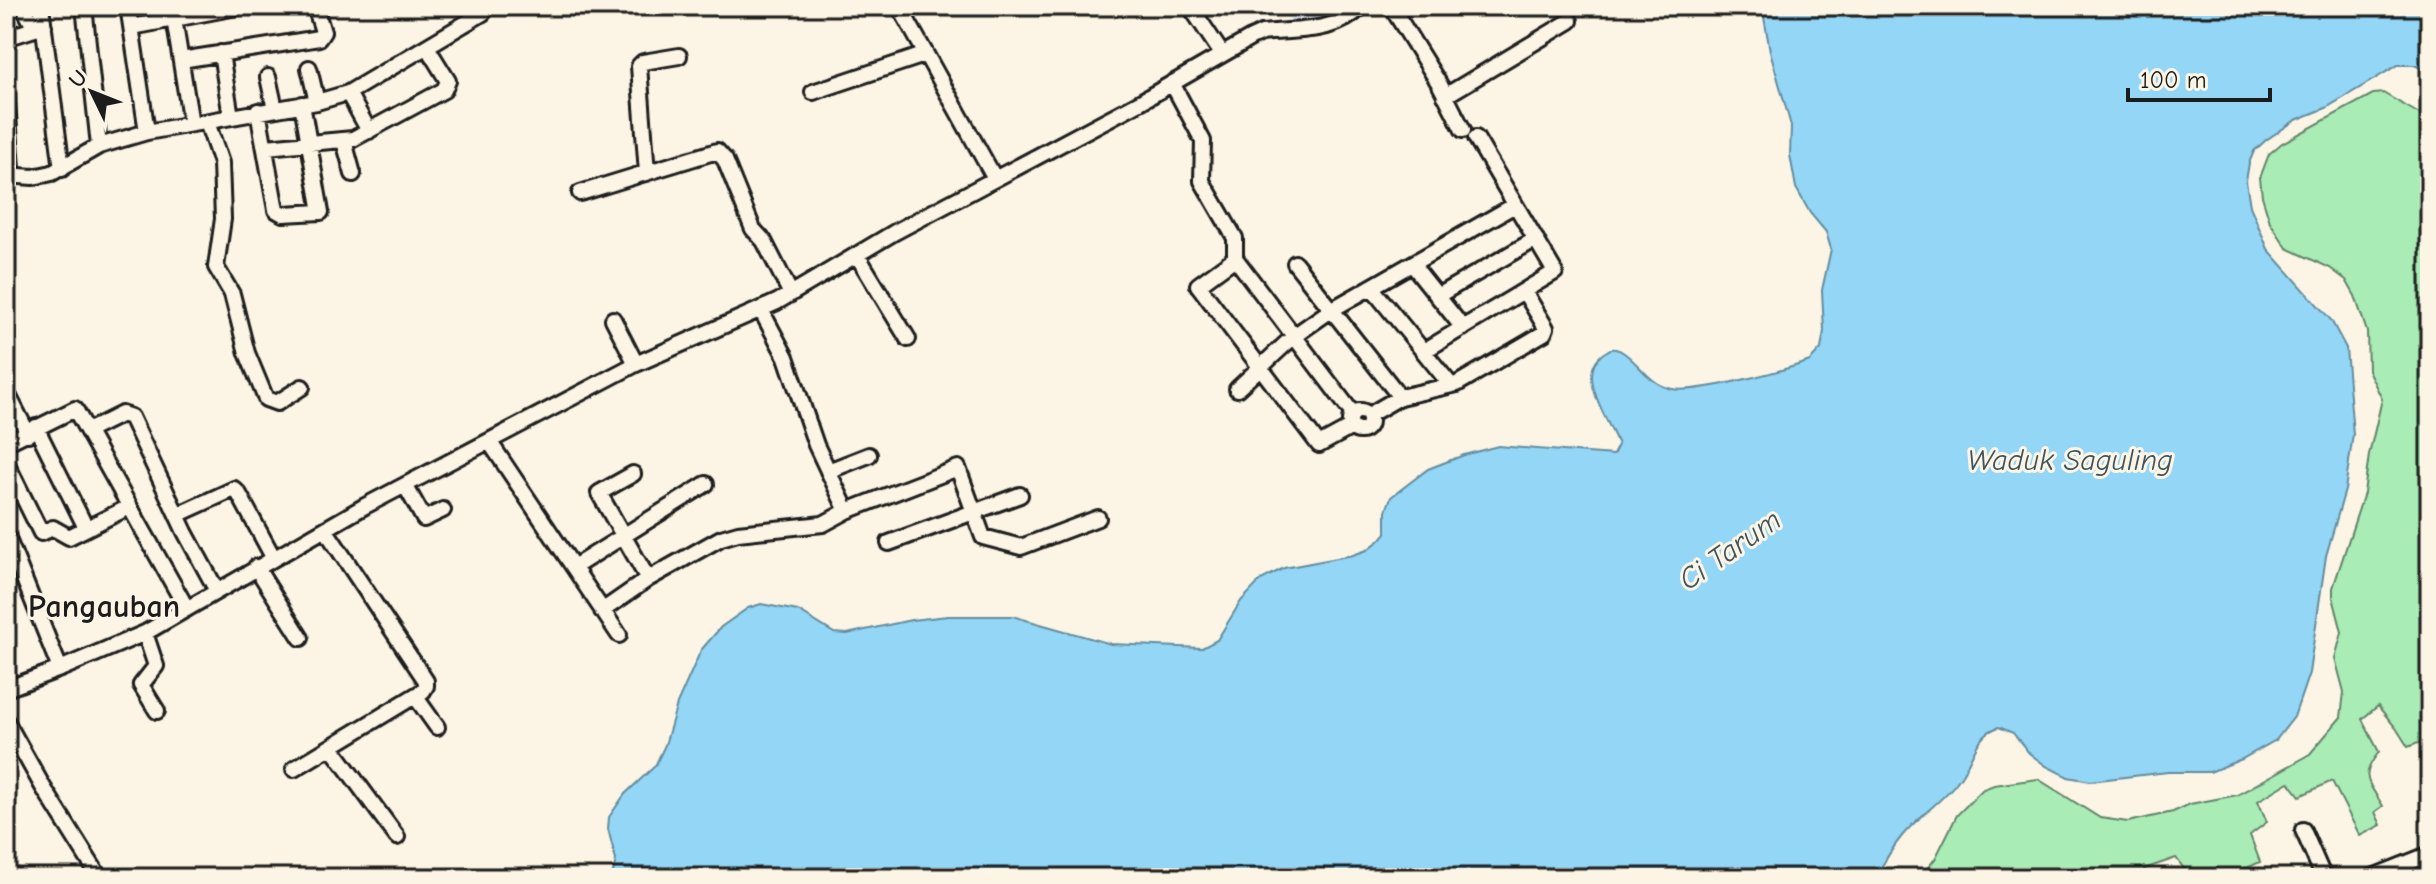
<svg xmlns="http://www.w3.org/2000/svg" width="2436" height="884" viewBox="0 0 2436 884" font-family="'Comic Neue',sans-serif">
<rect width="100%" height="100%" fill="#fcf5e5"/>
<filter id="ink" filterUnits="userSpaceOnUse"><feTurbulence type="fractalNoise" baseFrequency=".0125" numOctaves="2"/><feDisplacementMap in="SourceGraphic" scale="16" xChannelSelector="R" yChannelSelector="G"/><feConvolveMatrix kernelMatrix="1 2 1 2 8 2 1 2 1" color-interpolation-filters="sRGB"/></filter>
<g filter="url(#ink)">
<path fill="#e6e9ec" d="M1279,6H1350L1353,10L1295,29Z"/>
<path fill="#a9ecb6" stroke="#628469" stroke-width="2" d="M2383,93L2430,120V754L2421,742L2408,747L2396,728L2378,706L2362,719L2379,752C2359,777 2368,781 2383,806L2375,812L2381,825L2360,836L2332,781L2300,796L2289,782L2258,801L2267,822L2250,835L2260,862L2225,878H2191L2176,858L2144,869V878H1919L1935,859L1957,815L1983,789L1994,785L2038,779L2100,818L2128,822L2173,812L2190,804L2237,795L2309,755L2341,717L2344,692L2335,658L2342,632L2333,597V588L2364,493L2369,455L2382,399L2368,370L2367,332L2355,296L2346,280L2330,268L2287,248L2270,222L2262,196L2260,178L2269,154L2282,143L2373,94Z"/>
<path fill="#93d6f5" stroke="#638c9e" stroke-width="2" d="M1762,6H2430V72L2414,65H2398L2326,108L2296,120L2266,140L2254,151L2249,163L2246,181L2250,206L2268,249L2331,320L2346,348L2353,434L2345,490L2326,556L2309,673L2294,717L2276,740L2242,759L2210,772H2168L2090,781L2068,777L2046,766L2029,753L2013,733L1999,727C1975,734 1973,761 1959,779C1944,801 1919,815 1902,836C1892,848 1883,864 1876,878H1648L1582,874L1566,878H605L613,872L616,860L608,829L609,817L625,794L655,766L665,745L677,704L701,650L721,627L748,608L761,604L798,611L834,633L847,634L911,620L948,616H1012L1111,644L1202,648L1217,640L1241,601L1261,580L1284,568L1353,555L1367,550L1380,540L1386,533V511L1391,497L1428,469L1464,455L1498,446L1613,455L1618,445C1610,421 1571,371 1607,351C1612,347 1619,349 1624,353C1641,365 1649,384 1672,389C1696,394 1785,370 1810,361L1821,349L1824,331L1822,290L1831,249L1826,232L1810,213L1796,188L1790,155L1791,126L1770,51Z"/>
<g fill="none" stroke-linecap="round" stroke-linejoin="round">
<defs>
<path id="minor" d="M23,6L35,29
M41,6L62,169
M84,6L99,146
M128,6L147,132
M172,6L191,124
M1190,6L1222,54
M1391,6L1440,85L1463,130
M902,11L995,179
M132,27L242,6
M6,38L44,26
M221,53L231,117
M181,60L319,38L323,32L315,6
M309,68L317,102
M268,77L275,109
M1172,83L1203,141L1202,181L1235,238V258L1353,414
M6,90L12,168
M813,92L924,55
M348,93L369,131
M1445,96L1570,21
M258,111L276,210L283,214L321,212L302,104
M207,122L221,163L223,219L216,267L232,294L247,353L266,399L277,403L302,387
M344,141L353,174
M266,147L353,139L444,90L448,81L427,47
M647,173L639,66L643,62L679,56
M6,175L33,177L52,173L99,146L147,132L317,102L348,93L483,13L488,6
M580,193L717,151L725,160L753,229L764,241L791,294
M857,255L908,339
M1235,258L1198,285L1319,445L1352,427
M1295,263L1400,397
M1412,264L1463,328
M1371,287L1450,384
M1437,296L1536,239
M761,310L786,357L816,445L847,511
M613,319L636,364
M1424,351L1555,272L1476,138
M1237,389L1294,336L1331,310L1515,205
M6,391L28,434
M1350 421a10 10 0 1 1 20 0a10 10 0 1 1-20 0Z
M1369,415L1400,397L1457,384L1544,333L1546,328L1524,291
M36,427L86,528
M88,431L122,414L131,417L185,532L217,591
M489,441L619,635
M6,443L75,409L187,609
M6,462L41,533L53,528L69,537L129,507
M828,471L869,455
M633,474L599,493L648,579
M405,485L424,519L443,510
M177,515L234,489L239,494L273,557
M6,534L60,669
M889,543L1020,495
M256,567L301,638
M574,567L706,484
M602,611L648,579L721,538L738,533L823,524L847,511L958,468L983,537L1021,547L1098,518
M145,633L156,666L141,685L157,711
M6,689L60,669L145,633L365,506L636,364L777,302L895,232L1140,102L1251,38L1262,33C1298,29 1335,34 1362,6
M415,696L437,727
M6,721L43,787L100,878
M331,747L397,837
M294,769L423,691L426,686V681L325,529
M2303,830L2324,878
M2370,878L2430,854"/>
</defs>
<use href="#minor" stroke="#1c1c1c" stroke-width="20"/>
<use href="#minor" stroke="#fcf5e5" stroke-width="14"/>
</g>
</g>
<g text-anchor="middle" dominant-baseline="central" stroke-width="6" stroke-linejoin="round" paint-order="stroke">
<g font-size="30" font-style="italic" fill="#40545d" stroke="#fcf5e5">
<text x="2070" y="460">Waduk Saguling</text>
<text transform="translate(1730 550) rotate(-35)">Ci Tarum</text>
</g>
<g font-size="32" font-weight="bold" fill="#1c1c1c" stroke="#fcf5e5">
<text x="104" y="606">Pangauban</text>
</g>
</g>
<rect width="2436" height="884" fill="none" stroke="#fcf5e5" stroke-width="32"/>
<rect x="16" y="16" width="2404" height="852" fill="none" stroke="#1c1c1c" stroke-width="3" filter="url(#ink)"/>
<g transform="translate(92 92) rotate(313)" stroke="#fcf5e5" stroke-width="6" paint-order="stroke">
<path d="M0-6L14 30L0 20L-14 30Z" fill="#1c1c1c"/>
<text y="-12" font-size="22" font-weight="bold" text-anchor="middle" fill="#1c1c1c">U</text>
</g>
<path d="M2128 88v12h142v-12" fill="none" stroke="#1c1c1c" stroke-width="4"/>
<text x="2140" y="88" font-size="24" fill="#1c1c1c" stroke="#fcf5e5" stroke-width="6" paint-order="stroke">100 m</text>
</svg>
